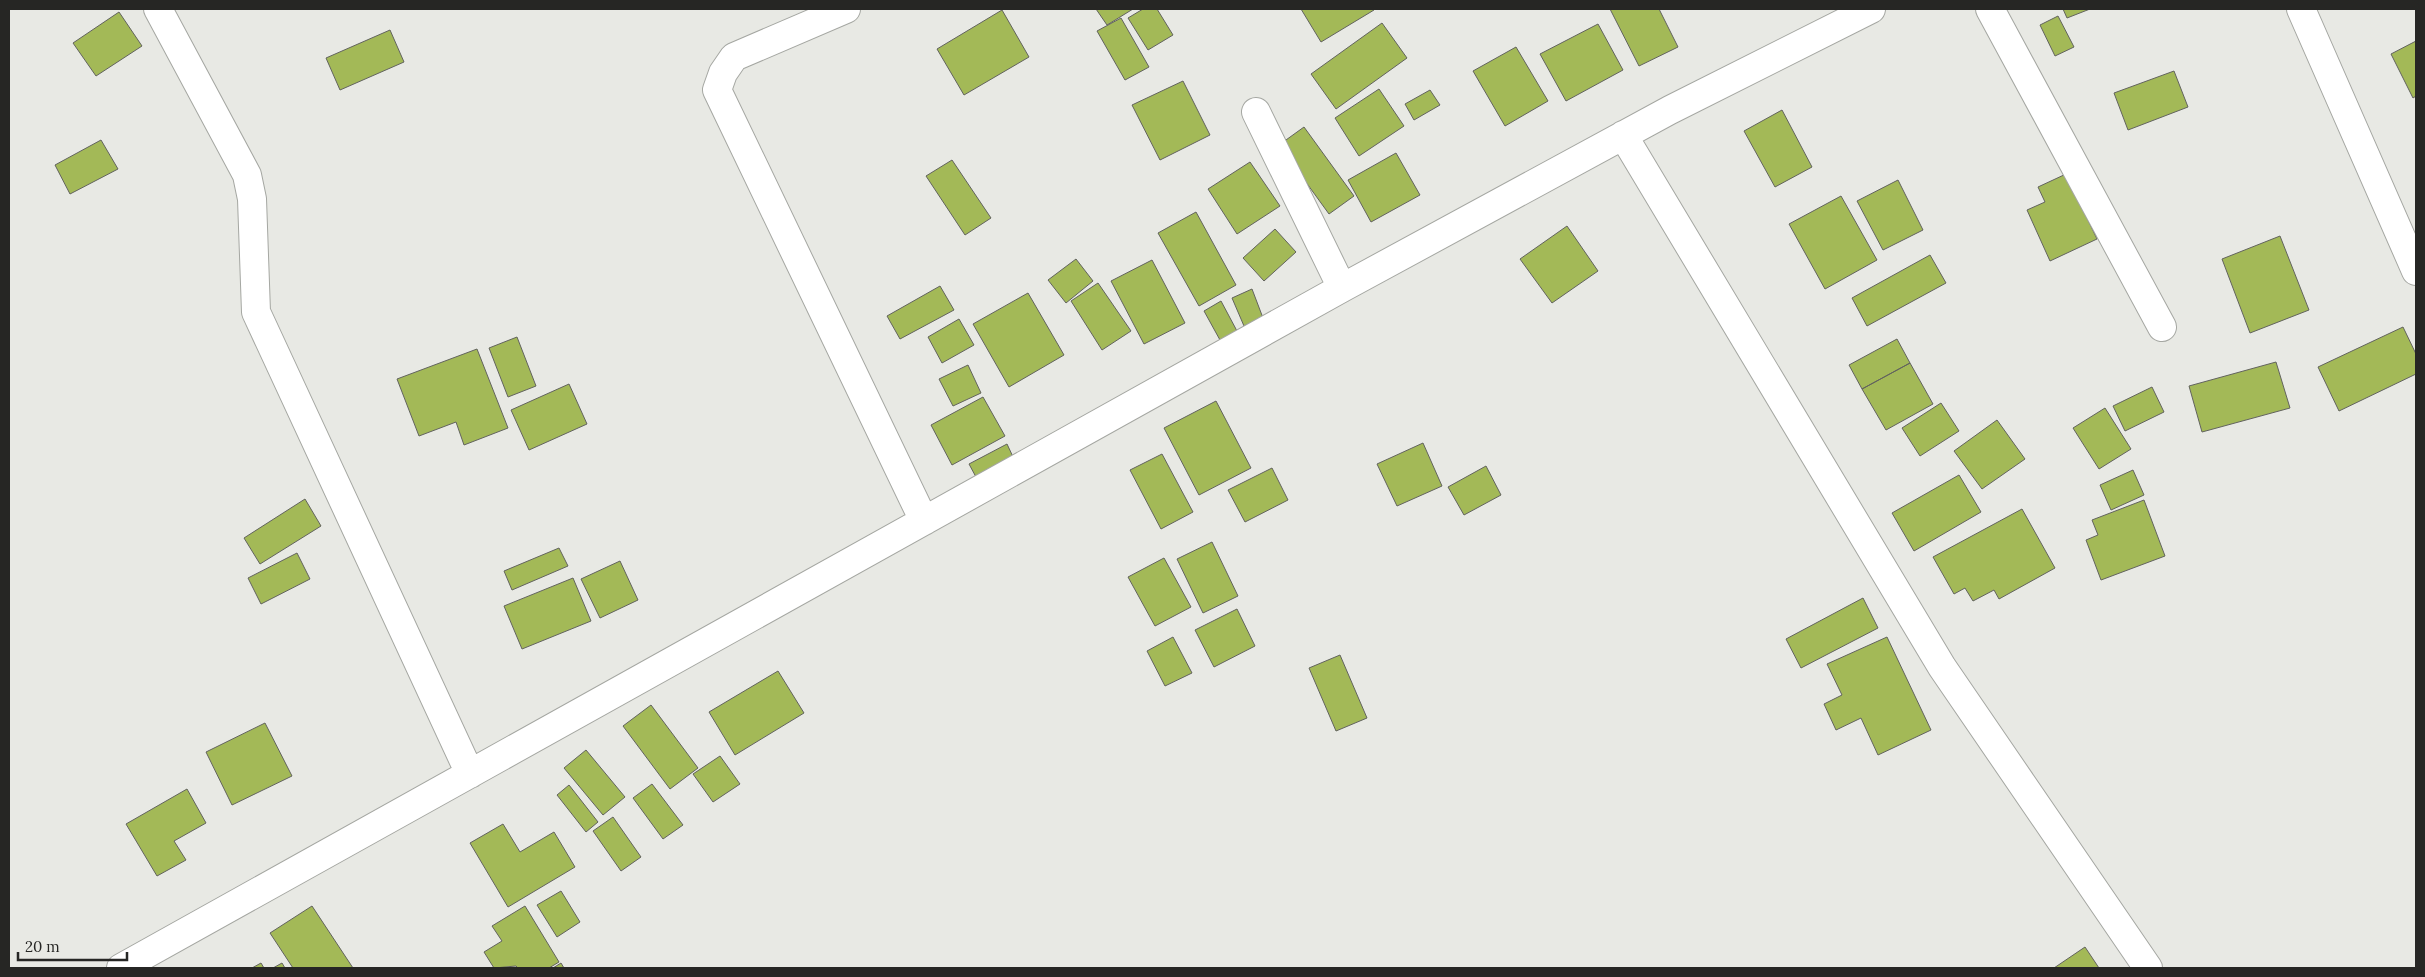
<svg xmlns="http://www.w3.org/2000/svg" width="2425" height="977" viewBox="0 0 2425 977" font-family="Lora,serif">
<rect width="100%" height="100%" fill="#e8e9e4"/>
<path fill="#a3b957" stroke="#62635e" d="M1096,9H1133L1107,25Z
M1143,9H1157L1173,35L1148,50L1128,18Z
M1301,9H1373L1374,10L1321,42Z
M1610,9H1659L1678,47L1639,66Z
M2063,9H2090L2067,18Z
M1002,10L1029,57L964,95L937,49Z
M119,12L142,46L96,76L73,43Z
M2058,16L2074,47L2055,56L2040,25Z
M1121,18L1149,67L1125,80L1097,31Z
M1382,23L1407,58L1336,109L1311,74Z
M1598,24L1623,70L1566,101L1540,54Z
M390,30L404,62L340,90L326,58Z
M2416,41V96L2413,98L2391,54Z
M1516,47L1548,101L1505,126L1473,71Z
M2174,71L2188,107L2128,130L2114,93Z
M1183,81L1210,135L1160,160L1132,105Z
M1379,89L1404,126L1359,156L1335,118Z
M1430,90L1440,105L1414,120L1405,104Z
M1782,110L1812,167L1775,187L1744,131Z
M1304,127L1354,196L1329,214L1279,145Z
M101,140L118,169L70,194L55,165Z
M1396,153L1420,195L1371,222L1348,180Z
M952,160L991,218L965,235L926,176Z
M1250,162L1280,206L1237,234L1208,189Z
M2066,174L2097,239L2050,261L2027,210L2045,202L2038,187Z
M1898,180L1923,230L1883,250L1857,201Z
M1841,196L1877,260L1825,289L1789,224Z
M1196,212L1236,285L1199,306L1158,233Z
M1567,226L1598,271L1552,303L1520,259Z
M1275,229L1296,252L1264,281L1243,258Z
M2280,236L2309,310L2250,333L2222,259Z
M1930,255L1946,283L1867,326L1852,298Z
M1076,259L1093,281L1066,303L1048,280Z
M1152,260L1185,323L1144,344L1111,281Z
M1098,283L1131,331L1102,350L1071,301Z
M940,286L954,310L900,339L887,316Z
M1252,289L1263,318L1244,326L1232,298Z
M1028,293L1064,355L1009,387L973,324Z
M1221,301L1237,331L1220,340L1204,311Z
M959,319L974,345L942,363L928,337Z
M2403,327L2416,354V374L2339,411L2318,367Z
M517,337L536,386L508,397L489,348Z
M1897,339L1910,363L1862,389L1849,365Z
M477,349L508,428L464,445L456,422L419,436L397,379Z
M2276,362L2290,408L2202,432L2189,386Z
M1910,363L1933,404L1886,430L1862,389Z
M968,365L981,393L953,406L939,379Z
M569,384L587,424L529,450L511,410Z
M2152,387L2164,412L2125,431L2113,406Z
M983,397L1005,436L952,465L931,425Z
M1216,401L1251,468L1199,495L1164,428Z
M1941,403L1959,431L1920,456L1902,428Z
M2105,408L2131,449L2099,469L2073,428Z
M1997,420L2025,459L1982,489L1954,451Z
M1423,443L1442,486L1397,506L1377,464Z
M1007,444L1014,459L976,477L969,464Z
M1162,454L1193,512L1161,529L1130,470Z
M1486,466L1501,495L1464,515L1448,487Z
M1272,468L1288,500L1245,522L1228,490Z
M2133,470L2144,495L2111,510L2100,485Z
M1959,475L1981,512L1914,551L1892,513Z
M305,499L321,526L260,564L244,538Z
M2144,500L2165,556L2101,580L2086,540L2098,535L2092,520Z
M2022,509L2055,568L1999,599L1994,590L1973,601L1965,588L1954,594L1933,557Z
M1212,542L1238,596L1203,613L1177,559Z
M559,548L568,566L512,590L504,571Z
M297,553L310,579L261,604L248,578Z
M1164,558L1191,607L1155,626L1128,577Z
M620,561L638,600L600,618L581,579Z
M573,578L591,621L522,649L504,606Z
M1863,598L1878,628L1801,668L1786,639Z
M1237,609L1255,646L1214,667L1195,630Z
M1173,637L1192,673L1165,686L1147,651Z
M1887,637L1931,730L1878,755L1861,718L1836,730L1824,704L1842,695L1827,664Z
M1340,655L1367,718L1336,731L1309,668Z
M778,671L804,713L735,755L709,712Z
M651,705L698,768L670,789L623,726Z
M265,723L292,776L232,805L206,752Z
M586,750L625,797L603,815L564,768Z
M720,756L740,784L713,802L693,774Z
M652,784L683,825L663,839L633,798Z
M569,785L598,822L586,832L557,795Z
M187,789L206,823L174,841L186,860L157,876L126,824Z
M613,817L641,857L621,871L593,831Z
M503,824L520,852L554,832L575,867L508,907L470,843Z
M561,891L580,922L557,937L537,905Z
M312,906L353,968H293L270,933Z
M525,906L559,962L549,968H518L516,966L494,968L484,952L502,941L492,926Z
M2085,947L2099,968H2054Z
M261,963L264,968H252Z
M282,963L285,968H273Z
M561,963L564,968H553Z"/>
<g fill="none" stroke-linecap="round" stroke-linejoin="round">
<defs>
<path id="minor" d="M158,9L247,175L252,199L256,312L470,774
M846,9L734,57L723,73L717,90L924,521
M1990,9L2162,327
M2301,9L2416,271
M1256,112L1342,288
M1623,135L1942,667L2148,968
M121,968L1342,288L1670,110L1871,9"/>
</defs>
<use href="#minor" stroke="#a5a7a2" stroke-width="30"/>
<use href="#minor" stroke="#fff" stroke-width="28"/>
</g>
<rect width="2425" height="977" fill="none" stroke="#262624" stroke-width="20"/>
<path d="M18 952v8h109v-8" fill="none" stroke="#262624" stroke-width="2.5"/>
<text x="25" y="952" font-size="15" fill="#262624" stroke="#e8e9e4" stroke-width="4" paint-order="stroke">20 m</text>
</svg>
